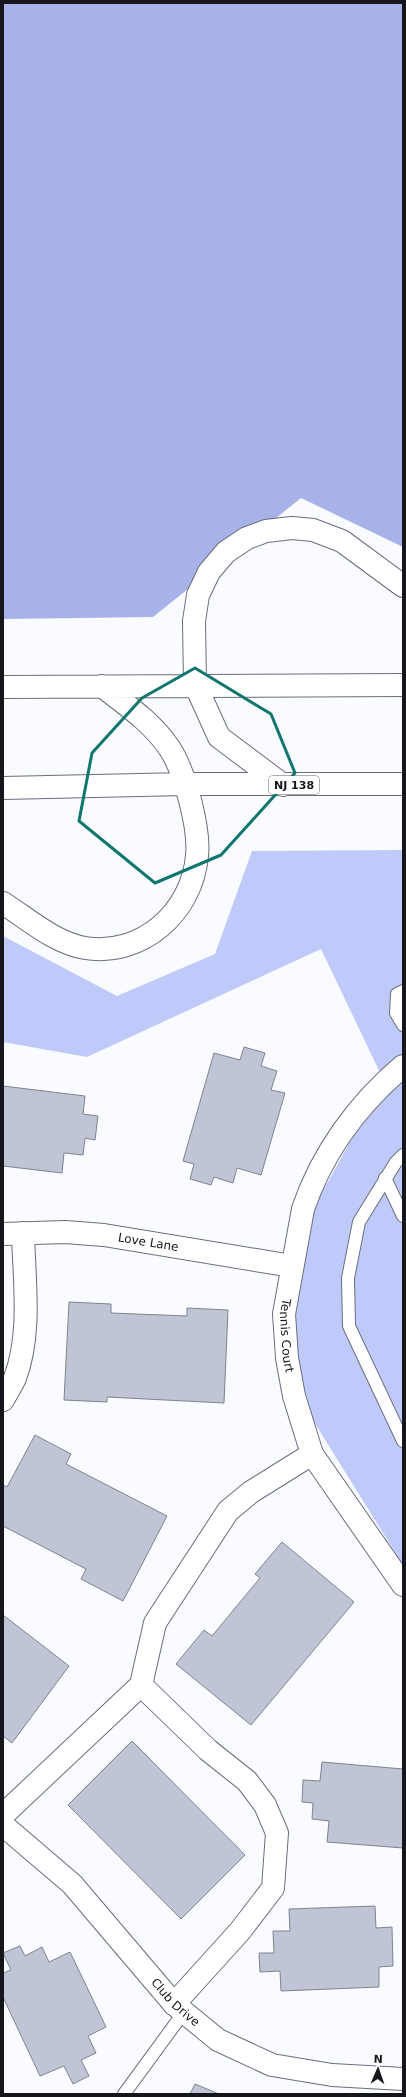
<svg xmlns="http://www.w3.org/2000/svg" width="406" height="2097" viewBox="0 0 406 2097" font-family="'DejaVu Sans',sans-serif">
<rect width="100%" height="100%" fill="#fafbff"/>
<path fill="#bfcafa" d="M403,850V1565L294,1390L282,1264L384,1081L321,949L87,1057L3,1042V936L117,996L215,954L252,851Z"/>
<path fill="#a7b3e8" d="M3,3H403V547L301,498L153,617L3,619Z"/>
<path fill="#c0c5d5" stroke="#7f8291" d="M244,1047L265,1053L261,1066L277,1071L271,1090L285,1093L261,1175L237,1168L233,1183L214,1177L211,1185L190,1179L194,1164L183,1161L214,1053L240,1060Z
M3,1086L85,1096L83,1114L98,1116L95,1140L85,1138L83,1155L64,1153L62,1173L3,1166Z
M69,1302L111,1304V1313L187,1316V1308L228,1310L224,1403L107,1397V1402L64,1400Z
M35,1435L71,1454L66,1464L167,1516L123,1601L81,1579L86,1569L3,1526V1485L7,1487Z
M282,1542L354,1602L251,1725L176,1664L204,1630L212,1636L260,1578L255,1574Z
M3,1615L69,1666L12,1743L3,1736Z
M132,1741L245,1855L181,1919L68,1805Z
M322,1762L403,1769V1848L327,1842L329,1821L312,1819L313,1803L302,1802L303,1780L320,1781Z
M375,1906L376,1928L392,1927L393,1966L379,1967V1987L281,1991L280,1971L260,1972L259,1953H274L273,1931H290L289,1909Z
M20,1946L25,1956L42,1947L49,1962L70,1952L106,2027L88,2036L96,2053L81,2060L89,2076L73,2084L64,2066L40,2076L3,1997V1973L11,1970L3,1953Z
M195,2084L219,2094H190Z"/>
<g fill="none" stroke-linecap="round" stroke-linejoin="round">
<defs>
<path id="service" d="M403,991L397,994L396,1013L403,1025
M403,1155L396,1162L359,1222L348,1278L349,1326L403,1441
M385,1178L403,1216
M124,2094L184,2012"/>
<g id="minor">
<path id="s1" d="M403,1066C358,1104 322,1153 303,1209L284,1314L287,1358L294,1396L312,1454L403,1585"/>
<path id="s2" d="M3,1234L65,1232L104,1235L292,1266"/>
<path d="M3,1400C7,1392 12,1385 15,1378C32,1333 24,1280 23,1233"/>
<path d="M141,1685L208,1750L247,1781L265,1805L277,1833L273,1888L240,1931L174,2004"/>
<path d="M3,1815L141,1685L155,1623L228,1511L251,1492L312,1454"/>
<path id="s3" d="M3,1825L72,1884L174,2004L218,2040L272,2065L332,2075L403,2079"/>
</g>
<path id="trunk" d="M3,687L403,685
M283,785L219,737L195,684L194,621L198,595L209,572L226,552L247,538L266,531L292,528L313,530L342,541L403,586
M3,788L185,784H403
M3,903C28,919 55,943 85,948C142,957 192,912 197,856C200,829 185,772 170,749C152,722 126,705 102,686"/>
</defs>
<use href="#service" stroke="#6a6e7c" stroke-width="14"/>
<use href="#minor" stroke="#6a6e7c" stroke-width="24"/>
<use href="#trunk" stroke="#6a6e7c" stroke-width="24"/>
<use href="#service" stroke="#fff" stroke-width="12"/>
<use href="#minor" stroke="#fff" stroke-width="22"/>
<use href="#trunk" stroke="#fff" stroke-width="22"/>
</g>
<path fill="none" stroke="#0f766e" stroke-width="3" stroke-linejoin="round" d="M195,668L271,714L295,773L221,855L155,883L79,821L92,753L142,698Z"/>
<g text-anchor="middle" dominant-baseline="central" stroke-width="3" stroke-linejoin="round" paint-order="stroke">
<rect fill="#fff" stroke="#5b5c60" stroke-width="1" x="269" y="776" width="50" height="18" rx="3"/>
<g font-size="11" font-weight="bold" fill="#15161c">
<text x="294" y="785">NJ 138</text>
</g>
<g font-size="12" fill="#15161c" stroke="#fff">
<text stroke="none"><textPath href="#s2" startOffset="146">Love Lane</textPath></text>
<text stroke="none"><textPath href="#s1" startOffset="305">Tennis Court</textPath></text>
<text stroke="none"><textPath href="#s3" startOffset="248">Club Drive</textPath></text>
</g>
</g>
<rect width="406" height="2097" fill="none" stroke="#15161c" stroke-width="8"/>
<g transform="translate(378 2069) rotate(2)" stroke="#ffffff" stroke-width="3" paint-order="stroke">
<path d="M0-3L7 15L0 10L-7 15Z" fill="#15161c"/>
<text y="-6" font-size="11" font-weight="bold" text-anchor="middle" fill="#15161c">N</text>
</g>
</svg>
